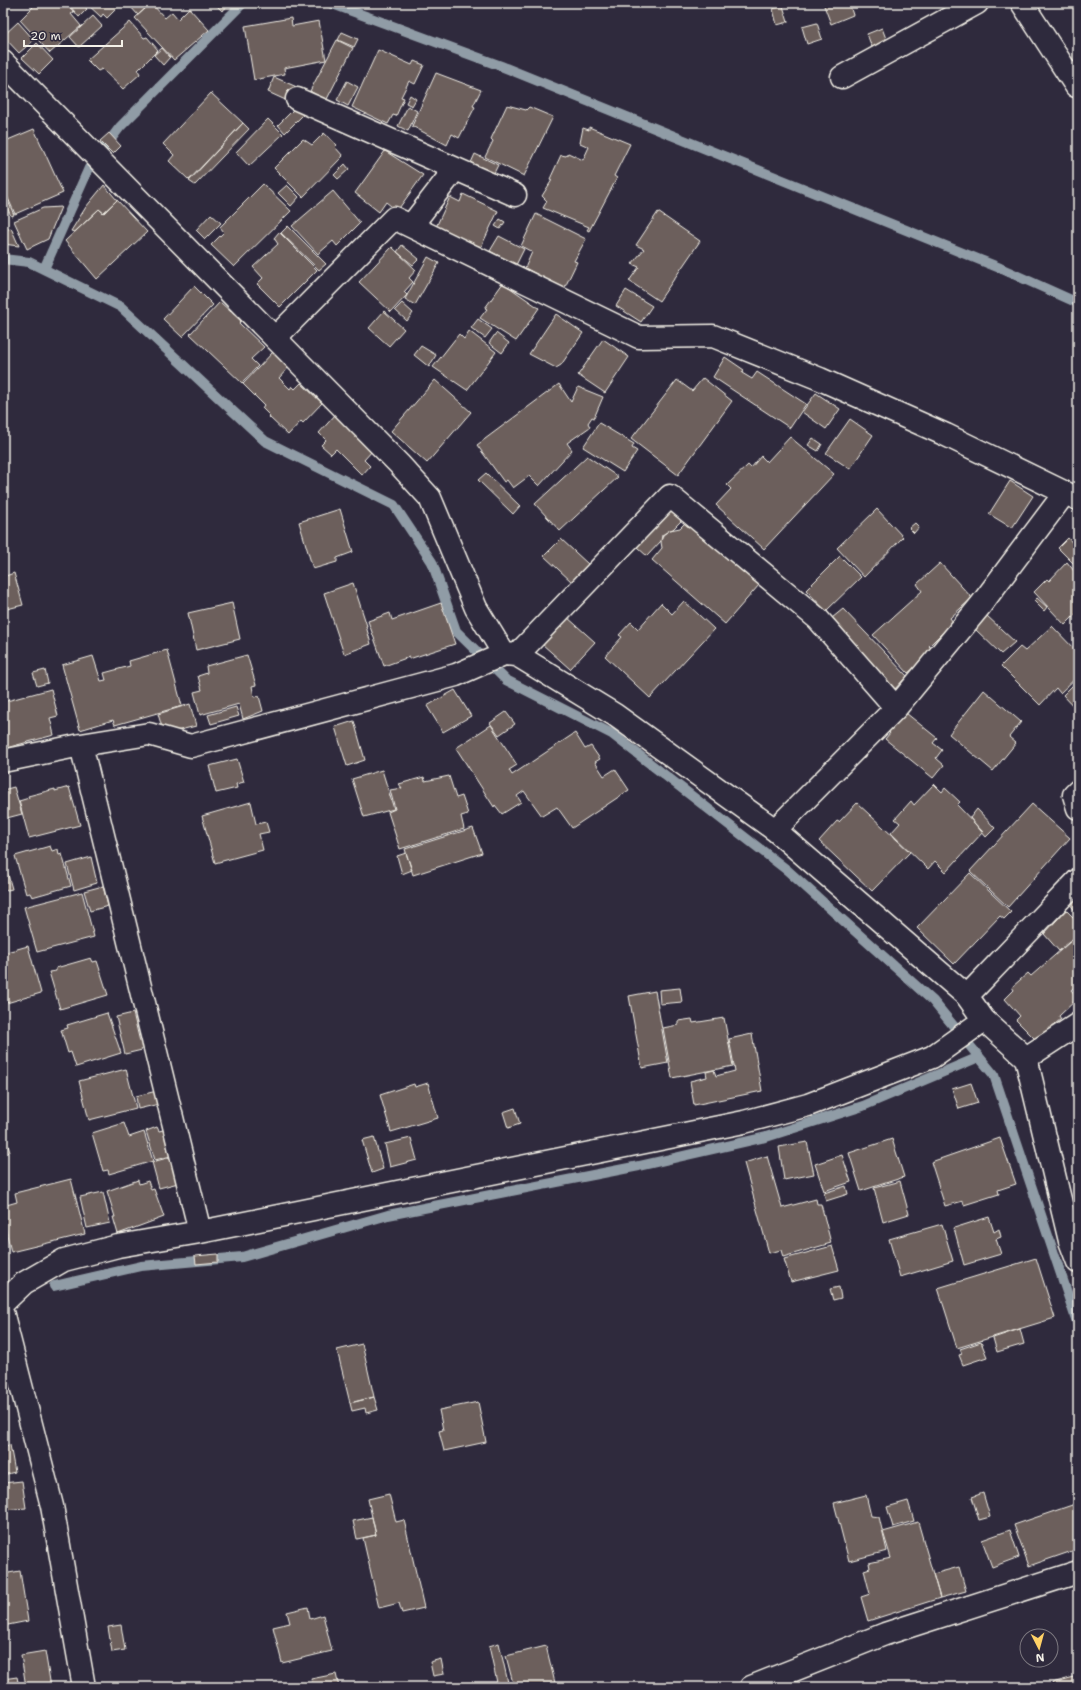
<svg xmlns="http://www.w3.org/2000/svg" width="1081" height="1690" viewBox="0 0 1081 1690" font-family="'Shantell Sans',sans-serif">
<rect width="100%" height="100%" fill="#2f2a3d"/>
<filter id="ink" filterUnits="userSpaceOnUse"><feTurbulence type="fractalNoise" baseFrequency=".025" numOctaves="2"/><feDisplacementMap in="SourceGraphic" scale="8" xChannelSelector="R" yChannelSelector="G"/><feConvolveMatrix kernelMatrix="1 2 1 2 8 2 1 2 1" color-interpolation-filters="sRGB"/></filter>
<g filter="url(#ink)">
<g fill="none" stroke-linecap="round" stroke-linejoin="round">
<path stroke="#909ca6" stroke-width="10" d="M330,3L501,66L1000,268L1078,303
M3,259L29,262L121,307L265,441L394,505L432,562L456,631L506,680L612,734L787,870L933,1001L994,1075L1078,1325
M44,269L89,168L120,127L243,3
M54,1286L141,1266L242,1257L388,1215L639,1166L766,1137L863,1106L979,1057"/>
</g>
<path fill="#6c5f5b" stroke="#f4f1e8" d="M33,3H66L74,12L71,14L81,26L50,53L20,20L33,7L30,5Z
M72,3H81L87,9L79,17L70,6Z
M86,3H122L107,18L103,14L101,17Z
M136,3H140L145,9L138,15L130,6Z
M151,3L165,18L172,12L178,19L189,8L209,30L174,60L135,18Z
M214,3H232L222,11Z
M823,3H849L853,15L831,24Z
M783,6L788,22L777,25L773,9Z
M93,16L102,26L79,47L70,37Z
M291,18L292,26L319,21L326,60L284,68L285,74L254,80L245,26Z
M18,22L34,40L19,53L3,36Z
M130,22L144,38L147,37L158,50L138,70L140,74L123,89L102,69L98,71L87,60Z
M817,23L822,39L807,44L802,27Z
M882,28L888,44L873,50L867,34Z
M342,32L358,39L354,47L338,40Z
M337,40L353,48L326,101L310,91Z
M37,43L53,60L39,74L22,58Z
M162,48L170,57L163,65L154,55Z
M378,50L412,65L414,61L424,65L415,84L409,81L401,97L404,98L396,116L393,115L388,124L352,107Z
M436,73L481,90L473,106L475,107L459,138L452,134L447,145L412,126Z
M274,77L299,88L292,103L268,92Z
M347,81L358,87L348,106L337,100Z
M211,93L243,123L189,180L169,161L174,155L163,144Z
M410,95L416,99L412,106L406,103Z
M507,105L526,110L529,107L553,117L524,176L485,157L493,141L491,139Z
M408,106L417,111L408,131L398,126Z
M295,108L303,115L285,133L278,125Z
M268,119L283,134L249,166L236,152Z
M243,123L249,129L195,185L189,181Z
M589,127L630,144L614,176L617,178L589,231L587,230L589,227L543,208L547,201L542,196L552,180L550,179L561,155L566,156L568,153L583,160L589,147L580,143L583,128L589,130Z
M34,129L63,193L15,214L3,187V142Z
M109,133L121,146L113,154L100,141Z
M324,133L337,145L335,147L343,156L303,197L274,168L303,139L312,145Z
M385,151L423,175L397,211L386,202L379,212L355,193Z
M475,154L498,165L492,177L470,165Z
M345,164L349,169L338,179L334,175Z
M263,184L291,211L234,267L211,245L224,232L220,227Z
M104,185L117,200L104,213L99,209L75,232L71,231L86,207Z
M287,185L299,197L291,206L278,193Z
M3,189L14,215L11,216L3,199Z
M333,191L360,223L337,246L333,241L318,254L292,226Z
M463,194L498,211L481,247L436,227L450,197L460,202Z
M117,200L147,232L97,279L65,241L99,209L103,213Z
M61,207L48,239L27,249L14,221L43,208Z
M658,212L700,241L659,301L629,281L639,267L632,264L644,249L636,245Z
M211,214L221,223L205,239L196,230Z
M536,214L586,239L574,261L577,262L564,289L525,268L532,252L521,246Z
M500,219L505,222L500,229L495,226Z
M288,226L326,264L319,270L281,233Z
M11,228L19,246L3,244V231Z
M279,232L317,270L280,307L257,284L263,278L253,267L278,244L274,238Z
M499,236L524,249L516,265L490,251Z
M402,245L419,259L413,265L397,252Z
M392,247L416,270L409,278L413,282L404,292L407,295L391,312L359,282Z
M428,257L439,263L415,305L405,299Z
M503,283L539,308L516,341L480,318L487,309L485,308Z
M194,286L213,305L182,337L163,319Z
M626,290L652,306L641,322L616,306Z
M220,302L241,321L239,323L264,347L251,359L258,366L242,383L190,334Z
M402,303L413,313L407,321L395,310Z
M384,311L404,329L389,346L369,328Z
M556,314L583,333L561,365L556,368L529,354Z
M478,319L492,329L485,338L471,328Z
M469,331L496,352L467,390L433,367L459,334L464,339Z
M496,333L509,343L502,353L489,343Z
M603,339L629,357L605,393L578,375Z
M421,346L436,355L429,367L414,355Z
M273,352L289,367L279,378L290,389L292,386L295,389L301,383L322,403L303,423L301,421L288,435L269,417L270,416L262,408L264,405L243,384Z
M725,357L744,370L742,373L752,379L757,372L806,404L790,428L713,377Z
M703,378L732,401L678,475L631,439L677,380L692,391Z
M435,380L471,412L427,463L391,431Z
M559,384L571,402L578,387L603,397L594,418L592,417L588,423L590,427L567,443L572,450L539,486L529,476L513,488L507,480L504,482L477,445Z
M816,393L840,409L826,429L802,412Z
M336,414L373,450L364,460L370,466L362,475L336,449L331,454L321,445L326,440L319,433Z
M850,419L873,435L850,469L826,453Z
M599,423L634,444L632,448L637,451L623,472L583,447Z
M790,437L834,474L764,549L716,505L731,489L727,485L748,465L751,468L761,456L767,462Z
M813,438L822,444L818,451L808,445Z
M587,456L618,477L560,531L535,504Z
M486,473L520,506L513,514L478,480Z
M1010,481L1033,496L1012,528L989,514Z
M340,509L353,552L337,558V562L313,569L299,522Z
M877,509L903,537L864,577L837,548Z
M671,511L681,521L673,529L670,530L662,535L661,541L647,556L637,547Z
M687,521L766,577L725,624L652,560L662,548L661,542L663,535L670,530L680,528Z
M915,523L919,527L914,533L909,528Z
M1068,538L1078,549V568L1058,548Z
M561,539L588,564L572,582L544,556Z
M840,556L861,577L826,611L806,590Z
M1067,562L1078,576V612L1065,625L1034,592L1047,579L1049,581Z
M940,563L972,598L950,618L953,622L929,646L934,651L908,673L873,635L922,591L917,584Z
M14,573L23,605L3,610V577Z
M353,583L367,626H366L371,644L344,654L324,593Z
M1037,598L1047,607L1044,611L1034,601Z
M684,601L714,629L650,698L605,656L622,637L619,635L631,622L638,629L661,603L672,614Z
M232,603L240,639L196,650L188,613Z
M441,603L455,644L409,659V657L384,666L368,621L390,613L392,620Z
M843,609L907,676L893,691L827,622Z
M986,615L1015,642L1001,654L974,628Z
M567,617L595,642L570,669L542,644Z
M1052,626L1078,653V676L1060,693L1056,688L1040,705L1001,666L1020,647L1025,651Z
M167,650L182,706L115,725L113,720L80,730L62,665L93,656L101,681L106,680L104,673L130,666L129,661Z
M247,655L256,685L252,686L254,697L259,696L263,711L243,719L239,704L200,715L194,692L202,690L198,676L207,673L206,666Z
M45,670L48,683L37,686L33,673Z
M1078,680V711L1063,695Z
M51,689L58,716L50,718L54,735L6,748L3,737V702Z
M455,690L471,716L443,732L427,706Z
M984,690L1021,722L1009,737L1016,743L993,771L949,734Z
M190,704L196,726L164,734L158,714Z
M236,707L239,716L211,724L208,715Z
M901,709L937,738L933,743L942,750L936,758L944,765L933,778L885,739L890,733L885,729Z
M506,712L515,724L499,735L490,723Z
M354,721L365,760L347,766L335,727Z
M491,725L517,765L509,770L512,775L575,733L585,749L591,746L600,759L595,762L604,776L615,769L629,790L572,828L557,807L542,816L524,791L517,796L521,802L502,814L495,805L494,807L456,748Z
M237,759L244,782L236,784L237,788L216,793L209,766Z
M382,770L394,809L364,817L352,779Z
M449,776L456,798L462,796L468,814L461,816L464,829L400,849L388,812L395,809L390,790L402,788L399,784L424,777L425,781Z
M934,784L942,792L945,788L960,802L957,805L983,832L946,872L935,861L928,869L891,833L900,823L895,819L911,801L914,805Z
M14,787L22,814L3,819V790Z
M69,787L80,825L29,838L19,801L29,798L28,796L55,789V791Z
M251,802L256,824L266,822L269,832L259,834L263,850L215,863L202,816Z
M857,803L910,852L872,891L819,841L837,821L839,822Z
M1032,804L1070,838L1008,907L970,871Z
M977,809L995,828L986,837L970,818Z
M473,828L482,853L413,875L405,849Z
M50,846L52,851L58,849L59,855L62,854L71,886L32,897L30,893L26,894L15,856Z
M406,853L412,870L402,874L397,856Z
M3,857L12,889L3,891Z
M91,857L97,883L74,890L67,864Z
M970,873L1011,912L1004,919L1000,916L954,964L917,928Z
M103,886L108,906L90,911L84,891Z
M1078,891V915L1070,904Z
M82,892L94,937L37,952L24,907Z
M1066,910L1078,922V934L1059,951L1044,934Z
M1078,935V984L1071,990L1078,998L1059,1016L1061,1019L1036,1040L1016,1020L1020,1016L1005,999L1014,990L1012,987L1028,973L1031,976Z
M28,946L41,993L3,1004V953Z
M91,958L93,962L97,961L108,995L60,1009L49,972L56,971V968Z
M680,988L682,1002L660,1004L659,990Z
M655,991L668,1063L642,1068L629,996Z
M107,1013L121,1053L76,1067L71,1052L68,1053L61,1030L68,1028L67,1025Z
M133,1013L142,1050L125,1054L116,1017Z
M724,1018L733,1066L672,1078L663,1028L678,1025V1021L692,1019L693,1023Z
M752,1034L762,1091L694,1105L690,1081L707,1077L706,1072L714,1070L716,1076L735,1071L729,1039Z
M126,1069L136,1108L89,1120L79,1081Z
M428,1083L438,1118L391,1132L380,1095L414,1084L415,1087Z
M971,1083L978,1103L959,1109L952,1089Z
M157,1091L159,1104L138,1109L136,1096Z
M515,1108L520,1124L508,1128L503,1112Z
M124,1123L129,1137L144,1132L153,1161L109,1174L108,1170L103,1171L92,1133Z
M157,1127L159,1131L167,1129L175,1155L155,1160L146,1131Z
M374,1137L383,1169L372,1173L362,1140Z
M411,1138L417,1160L390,1167L385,1144Z
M1000,1138L1016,1184L998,1190L999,1194L964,1205L963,1201L945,1206L931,1162Z
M6,1139L10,1152L3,1154V1140Z
M892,1139L904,1177L861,1191L849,1153Z
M807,1142L814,1174L784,1180L779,1147Z
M842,1155L851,1182L824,1191L815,1164Z
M175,1156L182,1182L159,1188L152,1162Z
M767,1156L782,1208L816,1199L817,1204H821L831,1243L783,1257L781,1250L769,1253L744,1163Z
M71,1179L85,1234L11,1252L3,1217V1206L17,1202L15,1193Z
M138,1180L139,1184L148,1181L151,1190L154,1189L164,1217L118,1234L113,1217H115L107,1191Z
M900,1181L909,1214L883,1222L874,1188Z
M846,1186L848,1194L826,1201L824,1193Z
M103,1192L110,1223L87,1228L80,1197Z
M989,1217L994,1232L999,1229L1001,1237L996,1239L1001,1254L964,1265L954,1228Z
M942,1224L953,1261L900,1277L889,1239Z
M832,1246L839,1270L791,1282L784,1259Z
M218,1254V1262L196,1264L195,1256Z
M1036,1258L1055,1318L957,1348L938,1288Z
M839,1287L841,1298L833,1300L830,1289Z
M1020,1329L1024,1344L997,1352L993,1338Z
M981,1342L987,1357L963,1365L959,1355L962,1354L960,1349Z
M362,1344L374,1397L350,1403L337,1350Z
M374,1397L378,1410L366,1413L365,1408L352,1411L350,1403Z
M478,1402L486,1442L444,1451L439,1431L443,1430L439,1410Z
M10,1445L15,1472L3,1475V1446Z
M22,1481L26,1508L3,1510V1483Z
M983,1493L990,1517L979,1520L972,1497Z
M389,1494L396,1522L404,1520L424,1608L402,1613L399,1603L379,1608L363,1538L376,1535L368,1499Z
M866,1495L871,1516L879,1517L887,1551L849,1561L834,1503Z
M908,1501L914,1521L893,1527L887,1507Z
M1078,1503V1549L1029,1566L1014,1525Z
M372,1517L376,1535L357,1539L353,1521Z
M918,1522L940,1598L868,1621L861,1597L870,1594L864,1570L870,1568L869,1563L891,1558L883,1532Z
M1010,1530L1019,1557L992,1567L982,1540Z
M959,1567L966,1591L940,1598L933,1574Z
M20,1571L28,1621L3,1626V1574Z
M308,1607L310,1619L323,1615L332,1651L282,1663L273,1627L290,1623L287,1612Z
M121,1625L125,1650L112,1652L108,1627Z
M499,1643L509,1687H498L489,1646Z
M546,1646L555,1683L539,1687H514L506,1656Z
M45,1651L51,1687H26L21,1655Z
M441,1659L444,1674L433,1676L430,1662Z
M336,1674L339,1687H313L311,1679Z
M1078,1676V1687H1054L1052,1683Z
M17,1677L19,1687H3V1679Z"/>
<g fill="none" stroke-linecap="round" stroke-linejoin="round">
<defs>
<path id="minor" d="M1022,3L1076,86L1078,84
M3,62L399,464L430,498L476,608L504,654
M842,77L977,3
M297,99L515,195
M411,226L455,169
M275,338L394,218L639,337L713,336L820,379L946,435L1078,499
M517,655L670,496L818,619L896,708
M81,745L200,1232
M3,761L81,745L149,734L191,746L456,675L504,654L517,655L615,715L775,830L967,996L984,1020L1026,1058L1070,1241L1078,1262
M1078,791L1074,795L1078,808
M775,830L896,708L980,606L1064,494
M967,996L1078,880
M1026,1058L1078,1024
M3,1303L24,1283L64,1260L118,1246L200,1232L744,1122L808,1105L932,1057L984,1020
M3,1315L52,1506L84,1687
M751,1687L885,1634L1078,1572"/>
</defs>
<use href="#minor" stroke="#f4f1e8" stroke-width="25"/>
<use href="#minor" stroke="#2f2a3d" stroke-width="22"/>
</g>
</g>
<rect width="1081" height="1690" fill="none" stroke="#2f2a3d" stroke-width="16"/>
<rect x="8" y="8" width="1065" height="1674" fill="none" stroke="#f4f1e8" stroke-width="1.5" filter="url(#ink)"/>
<g transform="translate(1039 1648) rotate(174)"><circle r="19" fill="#2f2a3d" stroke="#7e7a81"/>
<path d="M0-3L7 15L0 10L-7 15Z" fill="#ffd166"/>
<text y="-6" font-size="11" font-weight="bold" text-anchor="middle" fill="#f4f1e8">N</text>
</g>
<path d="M24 40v6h98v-6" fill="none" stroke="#f4f1e8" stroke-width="2"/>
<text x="30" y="40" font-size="12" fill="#f4f1e8" stroke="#2f2a3d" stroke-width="3" paint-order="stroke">20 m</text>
</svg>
